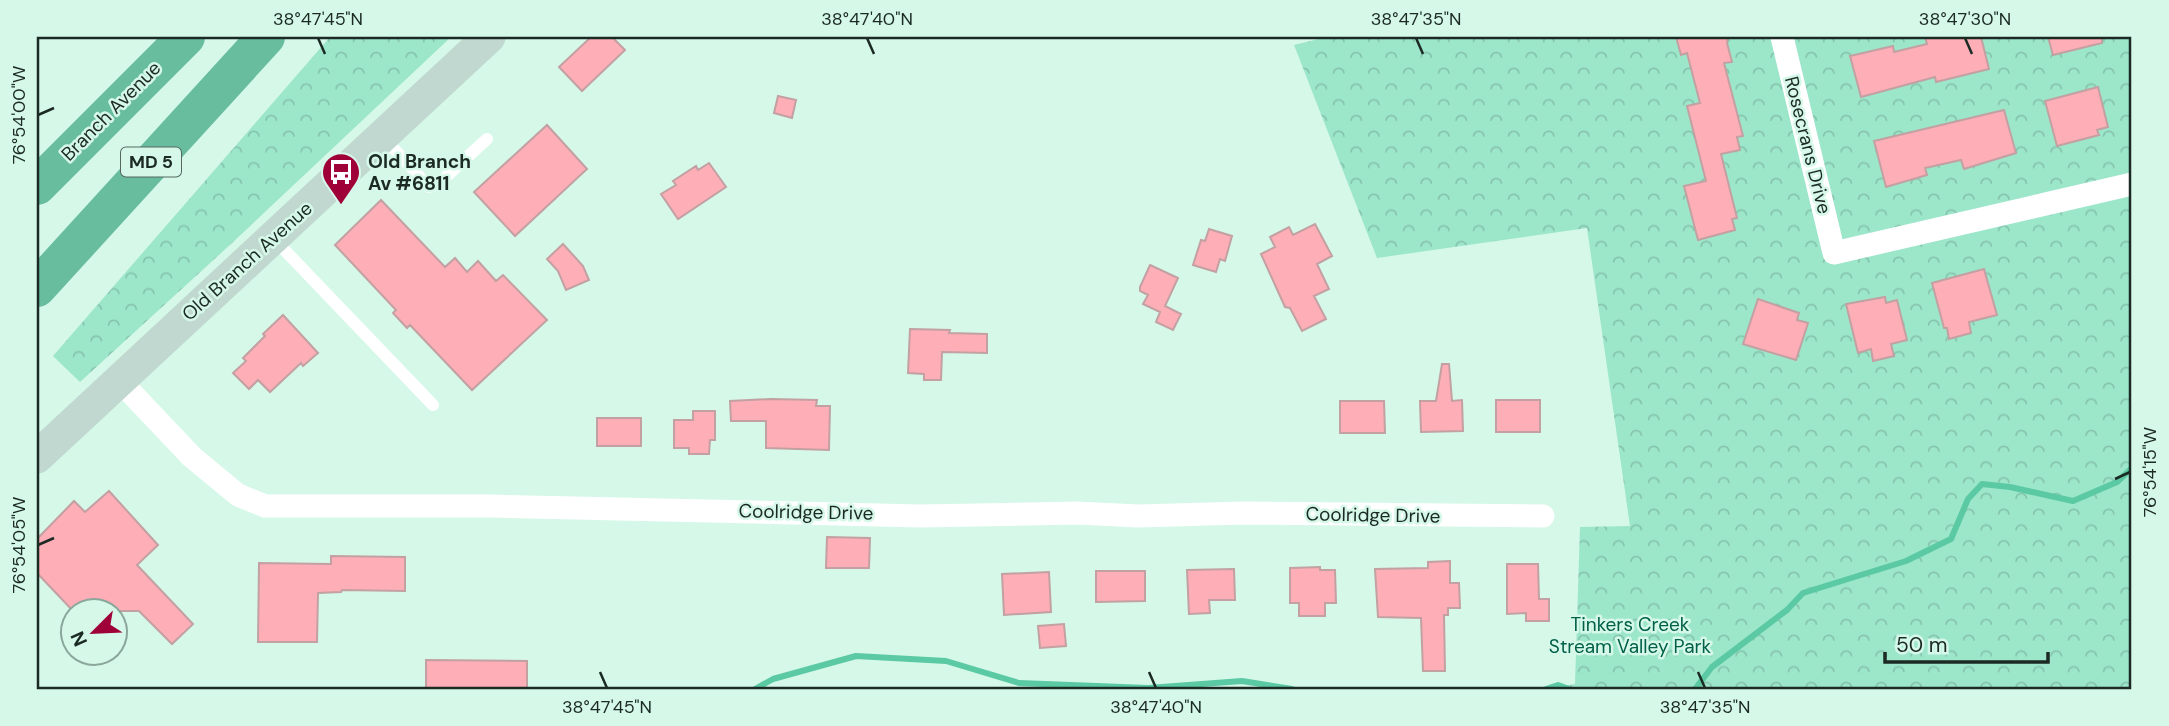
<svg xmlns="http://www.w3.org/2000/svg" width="2169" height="726" viewBox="0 0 2169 726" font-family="'DM Sans',sans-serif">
<defs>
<pattern id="forest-crowns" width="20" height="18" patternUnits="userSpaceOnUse" patternTransform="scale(1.75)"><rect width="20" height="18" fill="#9ce6ca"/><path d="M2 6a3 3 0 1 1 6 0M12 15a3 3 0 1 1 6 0" fill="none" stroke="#86c5ad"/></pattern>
</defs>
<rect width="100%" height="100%" fill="#d5f8e9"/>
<path fill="url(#forest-crowns)" d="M330,37H451L232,243L80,382L53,356Z
M1327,37H2132V689H1549L1575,684L1580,527L1630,526L1587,228L1377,258L1294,45Z"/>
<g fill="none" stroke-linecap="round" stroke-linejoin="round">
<path stroke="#5bcaa4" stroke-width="6" d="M755,689L773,679L856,656L946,661L1019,683L1148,688L1242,681L1292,689
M1546,689L1558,685L1569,689
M1695,689L1712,667L1787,610L1803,593L1906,561L1951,539L1968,499L1982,484L2010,487L2073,501L2117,482L2132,468"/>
</g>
<path fill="#fdaeb6" stroke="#c3a0a2" stroke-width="2" d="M591,37H612L625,50L582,91L559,67Z
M1676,37H1728L1727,43L1732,62L1724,63L1743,136L1737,137L1740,150L1721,154L1737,218L1732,219L1735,230L1698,240L1684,186L1706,181L1687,106L1700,103L1687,53L1681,55Z
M1925,37H1981L1989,69L1936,82L1935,77L1861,97L1850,56L1893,46L1894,52L1927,44Z
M2048,37H2102V43L2053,55Z
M2098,87L2108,127L2097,130L2099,135L2057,146L2045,101Z
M778,96L796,100L792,118L774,113Z
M2004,110L2016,153L1964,169L1961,160L1925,168L1927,175L1886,187L1874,141Z
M547,125L587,169L515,236L474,192Z
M709,163L726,187L678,219L661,194L676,185L673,181L696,166L698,170Z
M381,200L445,267L455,258L467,272L478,261L496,281L503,275L547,320L472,390L410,325L407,328L393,313L396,310L335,245Z
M1315,224L1332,256L1317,264L1329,289L1314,296L1326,319L1302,331L1290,308L1285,307L1261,254L1275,247L1270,237L1289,227L1293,235Z
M1209,229L1232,236L1225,261L1220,259L1216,272L1193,265L1201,240L1205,241Z
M563,244L583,266L589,280L566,290L558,271L547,259Z
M1150,265L1178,278L1165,306L1181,314L1173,330L1156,322L1160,312L1143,304L1148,295L1140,291V287Z
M1984,269L1997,315L1969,322L1971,333L1949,339L1947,328H1944L1932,283Z
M1885,297L1886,303L1897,300L1907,340L1891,344L1894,356L1873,361L1871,349L1858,353L1846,304Z
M1758,299L1799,313L1797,320L1808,323L1796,360L1743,344Z
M283,315L318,353L303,366L301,363L270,392L258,380L249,389L233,373L246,361L243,358L265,336L263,334Z
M910,329L950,330L949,333L987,334V353L942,352L941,380H924V374L908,373Z
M1442,364H1449L1452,401L1462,400L1463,431L1421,432L1420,401H1436Z
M770,399L817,400L816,406H830L829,450L766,448V421H731L730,401Z
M1496,400H1540V432H1496Z
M1340,401H1384L1385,433H1340Z
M693,411H715V440H710L709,454H689V448H674V420H693Z
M597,418H641V446H597Z
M109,491L158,545L137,565L193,624L172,644L139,611H73L37,573V539L74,501L85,512Z
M827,537L870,538L869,568H826Z
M331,556L405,557V591L342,590L341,592L318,593L317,642H258L259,563L331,564Z
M1450,561V583H1459L1460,608H1448V615H1444L1445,671H1423L1421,618L1378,617L1375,569L1428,568V562Z
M1507,564H1538L1539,599H1549V621H1526V613L1507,614Z
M1320,567V570H1335L1336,603H1325V616H1299V603H1290V568Z
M1234,569L1235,600H1209L1210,613L1189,614L1187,570Z
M1096,571H1145V601L1096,602Z
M1049,572L1051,612L1004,615L1002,574Z
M1064,624L1066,646L1040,648L1038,626Z
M426,660L527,661V689H426Z"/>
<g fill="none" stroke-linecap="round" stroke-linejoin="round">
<path stroke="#fff" stroke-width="12" d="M383,137L429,187L438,184L487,139
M273,238L433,405"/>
<path stroke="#fff" stroke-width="23" d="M1782,37L1834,253L2132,184
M118,379L192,457L238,495L265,506H489L921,516L1077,513L1138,516L1243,513L1543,516"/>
<path stroke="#c0d8cf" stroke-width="33" d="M37,457L489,37"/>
<path stroke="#67bd9e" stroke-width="38" d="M37,186L186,37
M37,288L266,37"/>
</g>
<path fill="none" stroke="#1c2a24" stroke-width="2.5" d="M318,38L325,54M867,38L874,54M1416,38L1423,54M1965,38L1972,54M38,115L54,108M2115,479L2130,472M38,545L54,538M600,672L607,688M1149,672L1156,688M1698,672L1705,688"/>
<defs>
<symbol id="bus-pin" viewBox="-11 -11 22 30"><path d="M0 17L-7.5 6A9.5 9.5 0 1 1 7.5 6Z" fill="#a00038" stroke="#d5f8e9"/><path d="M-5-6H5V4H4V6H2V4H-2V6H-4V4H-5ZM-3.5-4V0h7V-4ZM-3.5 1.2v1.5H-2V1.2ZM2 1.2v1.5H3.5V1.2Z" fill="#fff"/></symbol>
</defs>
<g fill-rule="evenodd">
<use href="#bus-pin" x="319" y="150" width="44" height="60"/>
</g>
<g text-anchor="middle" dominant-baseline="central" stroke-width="5" stroke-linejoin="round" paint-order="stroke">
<rect fill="#d5f8e9" stroke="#54685f" stroke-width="2" x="121" y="147.5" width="60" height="29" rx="5"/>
<g font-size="18" font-weight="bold" fill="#1c2a24">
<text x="151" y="162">MD 5</text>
</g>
<g font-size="19" fill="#1c2a24" stroke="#d5f8e9">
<text transform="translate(111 111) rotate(-45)">Branch Avenue</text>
<text transform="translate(1808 145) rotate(76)">Rosecrans Drive</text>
<text transform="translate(247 261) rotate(-42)">Old Branch Avenue</text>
<text transform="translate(806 512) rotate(1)">Coolridge Drive</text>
<text transform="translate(1373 515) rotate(1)">Coolridge Drive</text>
</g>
<g font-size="19" font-weight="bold" fill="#1c2a24" stroke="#d5f8e9" text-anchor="start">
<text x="368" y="161">Old Branch<tspan x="368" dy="22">Av #6811</tspan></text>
</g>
<g font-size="19" fill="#005f47" stroke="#d5f8e9">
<text x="1630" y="624">Tinkers Creek<tspan x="1630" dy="22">Stream Valley Park</tspan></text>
</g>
</g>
<rect width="2169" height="726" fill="none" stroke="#d5f8e9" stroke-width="77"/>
<g transform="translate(94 632) rotate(246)"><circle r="33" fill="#d5f8e9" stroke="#8ba69a" stroke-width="2"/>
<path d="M0-5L12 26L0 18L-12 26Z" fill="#a00038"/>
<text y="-10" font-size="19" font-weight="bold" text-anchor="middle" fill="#1c2a24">N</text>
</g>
<path d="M1885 652v10h163v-10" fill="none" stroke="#1c2a24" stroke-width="3.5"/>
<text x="1896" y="652" font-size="21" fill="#1c2a24" stroke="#d5f8e9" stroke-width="5" paint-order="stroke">50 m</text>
<rect x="38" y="38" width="2092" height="650" fill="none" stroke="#1c2a24" stroke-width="2.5"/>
<g font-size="18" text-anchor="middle" fill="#1c2a24">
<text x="318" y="25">38°47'45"N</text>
<text x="867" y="25">38°47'40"N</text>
<text x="1416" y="25">38°47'35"N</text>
<text x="1965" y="25">38°47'30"N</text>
<text transform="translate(19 115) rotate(-90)" y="6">76°54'00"W</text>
<text transform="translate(2150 472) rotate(-90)" y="6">76°54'15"W</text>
<text transform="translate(19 545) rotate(-90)" y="6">76°54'05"W</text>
<text x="607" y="713">38°47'45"N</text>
<text x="1156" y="713">38°47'40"N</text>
<text x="1705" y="713">38°47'35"N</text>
</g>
</svg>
